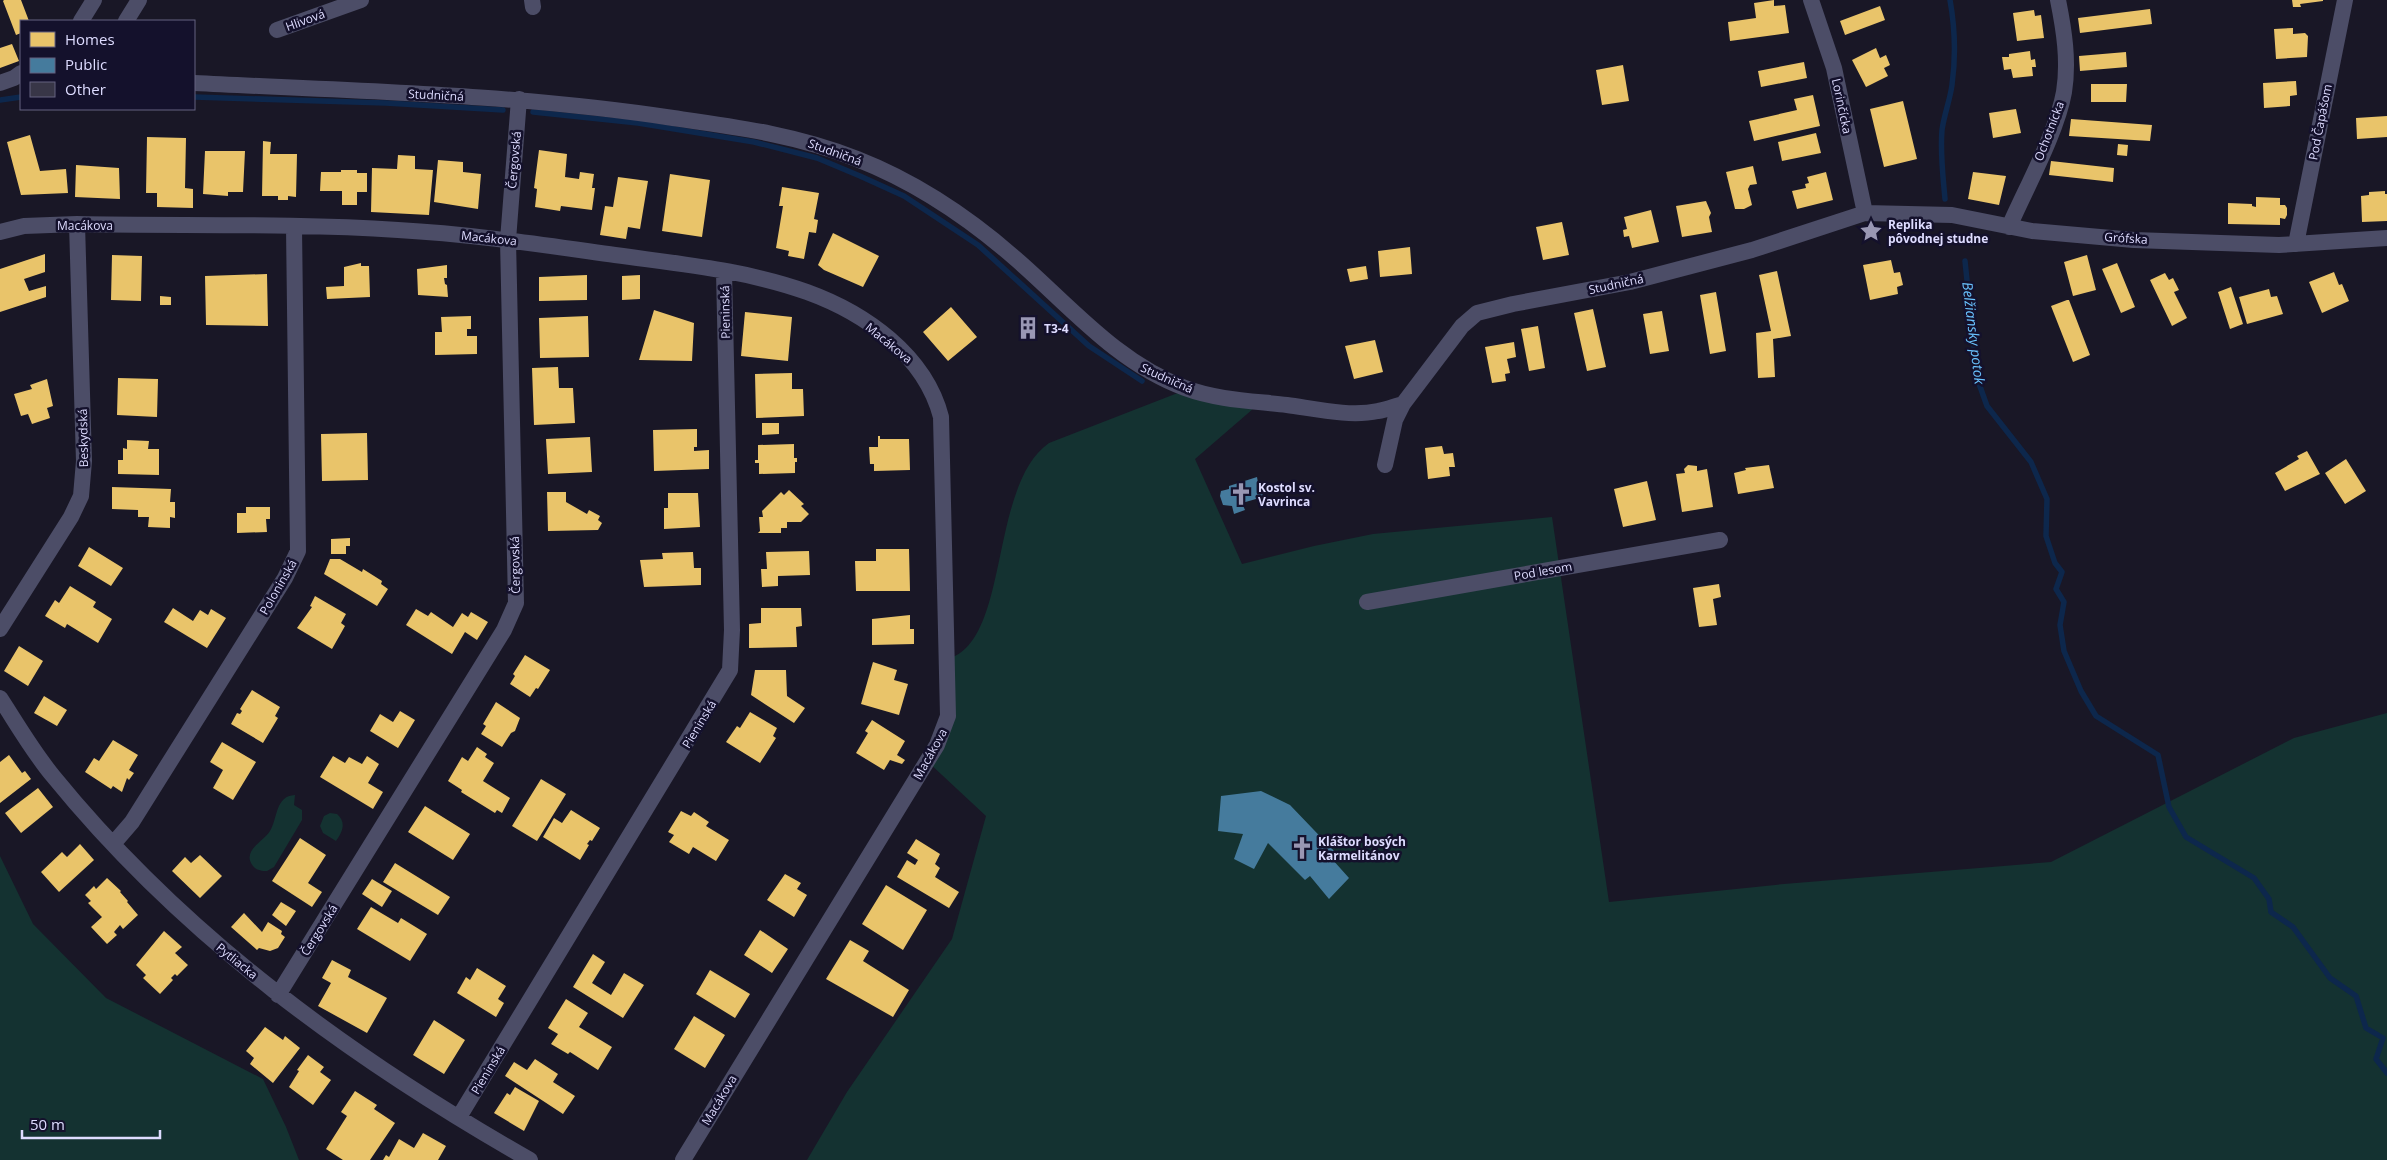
<svg xmlns="http://www.w3.org/2000/svg" width="2387" height="1160" viewBox="0 0 2387 1160" font-family="'Open Sans',sans-serif">
<rect width="100%" height="100%" fill="#191726"/>
<path fill="#143231" d="M1188,389L1261,402L1195,459L1242,564L1314,546L1373,534L1552,517L1609,902L1784,884L2051,862L2294,738L2387,713V1160H807L847,1092L952,939L986,816L927,761L937,745L948,659C1011,640 988,486 1049,443Z
M295,795L294,805L302,810V820L274,867L267,871C262,871 256,870 253,866C241,851 264,841 270,831C278,818 275,796 295,795Z
M330,813L337,814C347,823 342,832 336,841L323,833L320,826L324,816Z
M0,856L33,924L106,998L263,1079L286,1127L299,1160H0Z"/>
<path fill="#e9c46a" d="M4,0H21L29,21H21V33L16,35L3,1Z
M1774,0V6L1785,5L1789,33L1730,41L1728,22L1756,18L1754,3Z
M2292,0H2323V1L2300,4L2301,7H2293Z
M1880,6L1885,20L1845,35L1840,21Z
M2150,9L2152,24L2080,33L2078,18Z
M2034,10L2035,16L2041,15L2044,38L2017,41L2013,13Z
M2293,28V34L2305,33L2308,36L2307,57L2276,59L2274,29Z
M12,44L19,61L0,68V48Z
M1876,48L1880,58L1886,55L1890,65L1884,68L1888,76L1866,87L1852,60Z
M2030,51L2031,60L2035,59L2036,67H2032L2033,76L2013,78L2011,69L2004,70L2002,57H2009V54Z
M2126,52L2127,67L2080,71L2079,56Z
M1804,62L1807,78L1761,87L1758,71Z
M1623,65L1629,101L1602,105L1596,70Z
M2296,81L2297,95L2290,96V106L2264,108L2263,83Z
M2091,84H2127L2126,102H2091Z
M1813,95L1820,126L1754,141L1749,121L1797,110L1794,99Z
M1903,101L1917,159L1884,167L1870,109Z
M2016,109L2021,133L1993,138L1989,113Z
M2387,116V137L2357,139L2356,118Z
M2071,119L2152,125L2150,141L2069,136Z
M1816,133L1821,153L1782,161L1778,142Z
M30,135L40,171L66,169L68,193L21,195L7,142Z
M147,137L186,138L185,188L193,189V208L157,207V193H146Z
M263,141L271,142L270,154H297L296,197L288,196V200H278V196H262Z
M2118,144L2128,145L2127,156L2117,155Z
M539,150L567,154L565,177L579,179L580,172L594,174L592,188H595L592,210L561,206L560,211L535,207L537,189L534,188Z
M205,151H245L243,192H228V196L203,194Z
M398,155L415,156V169L433,170L429,215L371,212L372,168L397,169Z
M438,160L463,162V172L481,174L478,209L434,202Z
M2051,161L2114,168L2113,182L2049,175Z
M76,165L119,168L120,199L75,197Z
M1753,166L1757,184L1750,185L1748,189L1752,205L1744,209H1735L1726,172Z
M341,170H357V173H367V192H357V205H342V191H320L321,172H341Z
M1826,172L1833,200L1797,209L1792,191L1806,188L1805,184L1809,183L1807,177Z
M1973,172L2006,176L1999,205L1968,199Z
M670,174L710,180L702,237L662,231Z
M618,177L648,181L640,229L628,227L626,239L600,235L605,206L613,207Z
M782,187L819,193L814,219L818,220L816,233L809,232L804,259L788,256L789,251L776,248L783,206H779Z
M2385,191V194H2387V221L2362,222L2361,196L2369,195V192Z
M2256,197L2280,198V205H2285L2287,208V215L2285,219L2280,218V225L2228,224V203L2252,204V206L2256,207Z
M1706,201L1711,213L1709,217L1712,232L1682,237L1676,206Z
M1651,210L1659,242L1632,248L1629,236L1624,237L1623,230L1627,229L1624,217Z
M1562,222L1569,255L1543,260L1536,227Z
M833,233L879,256L863,287L824,270L818,265Z
M1410,247L1412,274L1380,277L1378,251Z
M45,254V272L24,279L29,291L46,286V297L0,312V269Z
M112,255L142,256L141,301L111,300Z
M2087,255L2096,290L2073,296L2064,262Z
M1891,260L1894,273L1900,272L1903,285L1897,287L1898,294L1870,300L1863,265Z
M361,263V266H369L370,297L327,299L326,287L344,286V267Z
M2117,263L2135,307L2121,313L2102,269Z
M447,265V278H444L445,284L447,285L448,297L418,295L417,269Z
M1366,266L1368,279L1350,282L1347,269Z
M1777,271L1791,336L1773,339L1775,377L1758,378L1756,333L1771,331L1759,275Z
M2334,272L2339,285L2342,284L2349,301L2322,313L2309,282Z
M2165,273L2169,280L2173,278L2179,290L2174,292L2187,318L2172,326L2150,280Z
M267,274L268,326L206,325L205,276Z
M587,275V300L539,301V277Z
M640,275V299L622,300V276Z
M2231,287L2243,324L2230,329L2218,292Z
M2269,289L2271,297L2277,296L2283,314L2247,324L2239,297Z
M1716,292L1726,351L1710,354L1700,295Z
M160,296L171,297V305H160Z
M2067,300H2069L2090,355L2073,362L2051,306Z
M951,307L977,337L948,361L923,332Z
M1593,309L1606,367L1587,371L1574,313Z
M654,310L694,323L692,361L639,360Z
M1662,311L1669,351L1650,354L1643,314Z
M745,312L792,317L788,361L741,356Z
M471,316V329H467V336H477V354L435,355V332H442L441,317Z
M588,316L589,357L540,358L539,318Z
M1538,326L1545,368L1529,371L1521,329Z
M1375,340L1383,372L1354,379L1345,346Z
M1514,342L1516,357L1507,359L1510,373L1505,374L1506,381L1492,383L1485,347Z
M558,367L559,388H573L575,423L534,425L532,368Z
M792,373V389H803L804,416L756,418L755,374Z
M118,378L158,379L157,417L117,415Z
M47,379L53,406L47,408L50,418L32,424L28,414L21,416L14,394L32,389L30,385Z
M762,423H779V434L762,435Z
M697,429V447H694V451L709,450V469L654,471L653,430Z
M367,433L368,480L322,481L321,434Z
M878,436H880V439H909L910,470L874,471V464H870L869,447H878Z
M590,437L592,472L548,474L546,439Z
M127,440L149,441L148,449H159V475L118,474V460H123V448L127,449Z
M794,444V458H797V462H795V473L759,474V463H755V460H758V445Z
M1442,446L1444,454L1453,453L1455,467H1449L1450,476L1428,479L1425,448Z
M2307,451L2320,474L2285,491L2275,473L2299,459L2297,456Z
M2346,459L2366,491L2345,504L2325,473Z
M1688,465L1697,466V471L1707,469L1713,507L1682,512L1676,474L1685,473L1684,469Z
M1769,465L1774,488L1738,494L1734,473L1746,470L1745,468Z
M1647,481L1656,520L1623,527L1614,489Z
M112,487L171,489L170,502H175V518L170,517V528L148,527L149,517H138V510L112,509Z
M789,490L804,504L801,506L809,514L801,522H787V528H781V533H758L760,531L759,517H763L762,511L781,492L784,495Z
M547,492H566V502L587,514L589,510L600,516L598,520L602,523L598,530L548,531Z
M668,493H698L700,527L664,529V508H668Z
M246,507H270V519H266L267,532L237,533V513H246Z
M350,538V546H346V554H331V539Z
M89,547L123,568L111,586L78,566Z
M876,549H909L910,591H856L855,561H876Z
M809,551L810,575L778,576V586L762,587L761,569H767L766,552Z
M693,552L694,568H701V585L644,587L640,560L663,559L662,553Z
M330,559H340L362,572L363,569L382,581L381,584L388,589L377,606L324,574Z
M1719,584L1721,597L1713,599L1717,625L1699,627L1693,588Z
M70,586L96,602L93,607L112,619L98,643L67,624L65,628L45,616L55,600L59,603Z
M315,596L346,614L341,623L345,626L332,649L297,628L312,607L310,606Z
M173,608L193,621L200,610L208,615L211,609L226,618L207,648L164,622Z
M761,608H801L802,626L796,627L797,647L749,648V624L761,623Z
M416,609L428,616L431,612L453,627L462,613L468,617L471,612L488,622L477,640L465,632L452,654L406,625Z
M910,615V629H914V644L872,645V619Z
M19,646L43,661L28,686L4,671Z
M525,655L550,670L538,689L536,688L530,697L510,684L515,676L513,674Z
M873,662L897,670L894,680L908,684L899,715L861,704Z
M755,670H786L787,696L805,708L794,723L751,695Z
M252,690L280,707L275,716L278,718L263,743L231,724L237,713L240,714L242,711L240,709Z
M44,696L67,710L57,726L34,713Z
M496,702L520,718L515,731L511,733L502,747L481,734L486,726L483,724Z
M400,711L415,720L398,748L370,731L380,714L393,722Z
M750,712L777,728L773,736L776,738L760,763L726,742L737,726L740,728Z
M872,720L905,741L897,755L905,760L902,764L890,760L884,770L856,753L868,733L865,731Z
M113,740L138,755L129,770L134,773L129,780L127,778L122,792L113,786L111,789L85,772L94,758L99,761Z
M222,742L256,762L233,800L213,788L223,770L210,762Z
M477,747L487,754L485,757L494,763L483,781L510,798L502,813L497,810L495,813L461,792L462,790L448,781L462,757L468,761Z
M9,755L22,773L25,771L31,779L0,803V762Z
M333,756L345,763L349,757L362,764L367,756L379,764L368,783L383,792L373,809L320,777Z
M541,779L566,794L537,841L512,826Z
M38,788L53,807L21,833L5,813Z
M425,806L470,834L453,860L408,832Z
M571,810L600,828L592,841L590,840L587,844L589,845L580,860L543,837L554,818L562,823Z
M681,811L691,816L694,812L709,822L706,826L729,840L716,861L693,847L689,854L669,842L674,835L668,832Z
M300,838L326,855L308,883L322,892L312,907L272,881Z
M916,839L940,854L935,864L940,868L935,877L959,892L949,908L897,877L907,860L915,865L918,860L907,853Z
M80,844L94,860L59,892L41,872L62,852L67,857Z
M200,855L222,876L200,898L172,871L185,857L191,863Z
M395,863L450,897L438,915L383,882Z
M785,874L801,883L797,889L807,895L794,917L767,900Z
M107,878L121,891L120,892L128,901L127,902L138,915L123,929L120,925L114,932L117,935L107,944L91,927L102,917L88,903L91,901L85,895L94,886L96,889Z
M372,879L392,891L382,907L362,894Z
M886,885L927,910L903,950L862,924Z
M281,902L296,911L286,926L272,915Z
M371,907L398,923L401,918L427,934L410,961L357,929Z
M244,913L262,932L268,922L282,931L281,934L285,937L278,948L270,951L259,948L257,950L231,927Z
M760,930L788,949L772,973L744,955Z
M164,931L182,947L175,953L188,965L177,976L175,974L171,978L173,980L160,994L143,978L146,975L136,965Z
M850,940L869,951L863,961L909,990L893,1017L826,979Z
M593,954L605,962L592,983L611,995L624,973L644,985L623,1018L573,987Z
M332,960L351,970L348,977L387,998L367,1033L318,1006L331,983L322,978Z
M477,968L506,986L498,999L504,1003L496,1017L457,993L466,977L470,980Z
M710,970L750,994L735,1018L696,994Z
M566,999L588,1013L579,1027L612,1047L598,1070L570,1052L568,1054L551,1044L558,1034L548,1028Z
M694,1016L725,1035L705,1068L674,1049Z
M434,1020L465,1040L444,1074L413,1055Z
M265,1027L283,1040L285,1036L300,1048L273,1083L250,1064L254,1058L246,1051Z
M308,1055L324,1067L320,1072L331,1080L313,1105L289,1087L299,1071L297,1070Z
M535,1059L558,1074L553,1082L575,1096L563,1114L505,1076L514,1062L527,1070Z
M515,1087L539,1101L524,1131L494,1113L507,1093L510,1095Z
M355,1091L377,1105L374,1109L395,1123L370,1160H343L326,1149L347,1116L341,1112Z
M423,1133L446,1146L438,1160H383L386,1155L389,1157L399,1139L414,1148Z"/>
<path fill="#457b9d" d="M1257,477L1258,483L1260,482L1263,497L1242,503L1245,510L1234,514L1232,506L1223,505L1220,496L1221,491L1229,489V486Z
M1261,791L1290,805L1336,853L1332,859L1349,878L1329,899L1310,876L1305,880L1268,843L1254,869L1234,859L1243,834L1218,831L1221,796Z"/>
<g fill="none" stroke-linecap="round" stroke-linejoin="round">
<path stroke="#0d274c" stroke-width="5.5" d="M194,97L386,103L503,110
M0,100L21,97
M533,112L638,123L754,142L817,158L860,176L904,196L978,245L1089,346L1142,381
M1945,199C1943,176 1940,153 1942,130C1944,115 1950,100 1952,85C1956,56 1955,28 1950,0
M1965,261L1977,378L1987,406L2031,462L2047,499L2046,536L2055,563L2062,572L2056,589L2064,602L2060,625L2064,651L2081,691L2096,716L2158,755L2169,807L2186,837L2254,878L2269,899L2271,912L2293,927L2330,978L2356,996L2366,1028L2383,1038L2376,1059L2387,1073"/>
</g>
<path fill="#383647" d="M1026,319L1036,329L1029,336L1020,326Z"/>
<g fill="none" stroke-linecap="round" stroke-linejoin="round">
<path stroke="#4c4d67" stroke-width="16" d="M532,0L533,7
M1811,0L1834,68L1865,213
M81,21L94,0
M126,21L139,0
M277,30L361,0
M0,83L14,78L21,73
M194,83C354,91 515,94 673,118C736,127 798,135 857,159C916,182 968,217 1016,259C1069,305 1117,363 1185,388C1217,400 1254,401 1287,405C1316,409 1350,417 1378,411C1386,410 1395,406 1403,404
M2009,227C2026,188 2057,132 2064,92C2069,61 2064,30 2058,0
M0,232L24,226L77,224C184,226 291,223 398,230C471,234 543,245 615,255C679,264 746,270 807,292C865,313 925,355 941,417L948,716L937,745L683,1160
M2296,244L2345,0
M1385,465L1395,420L1403,404L1462,326L1477,313L1513,304L1630,282L1752,250L1865,213L1952,215L2032,231L2134,240L2279,245L2387,238
M1367,602L1720,540
M0,629L71,517L81,496L84,461L77,224
M0,698C17,724 33,752 53,776C184,937 351,1058 530,1160
M113,844L132,822L285,578L298,551L294,227
M278,995L504,630L516,603L508,240L519,99
M459,1117L730,670L732,630L724,272"/>
</g>
<defs>
<symbol id="sight-bare" viewBox="-9 -9 18 18"><path d="M0-6L1.8-2.2L6-1.7L2.9 1.2L3.7 5.4L0 3.3L-3.7 5.4L-2.9 1.2L-6-1.7L-1.8-2.2Z" fill="#9997b3" stroke="#14112c" stroke-width="2.5" paint-order="stroke"/></symbol>
<symbol id="building-bare" viewBox="-9 -9 18 18"><path d="M-4-6H4V6H1V3H-1V6H-4ZM-2.5-4.3h1.7v1.8h-1.7ZM.8-4.3h1.7v1.8H.8ZM-2.5-1h1.7V.8h-1.7ZM.8-1h1.7V.8H.8Z" fill="#9997b3" stroke="#14112c" stroke-width="2.5" paint-order="stroke"/></symbol>
<symbol id="church-bare" viewBox="-9 -9 18 18"><path d="M-1.2-6h2.4v3.5h3.3v2.4h-3.3V6h-2.4V-.1h-3.3v-2.4h3.3Z" fill="#9997b3" stroke="#14112c" stroke-width="2.5" paint-order="stroke"/></symbol>
</defs>
<g fill-rule="evenodd">
<use href="#sight-bare" x="1855" y="215" width="32" height="32"/>
<use href="#building-bare" x="1012" y="312" width="32" height="32"/>
<use href="#church-bare" x="1225" y="478" width="32" height="32"/>
<use href="#church-bare" x="1286" y="832" width="32" height="32"/>
</g>
<g text-anchor="middle" dominant-baseline="central" stroke-width="5" stroke-linejoin="round" paint-order="stroke">
<g font-size="12" fill="#dedcff" stroke="#14112c">
<text transform="translate(305 20) rotate(-20)">Hlivová</text>
<text transform="translate(436 95) rotate(3)">Studničná</text>
<text transform="translate(1842 106) rotate(78)">Lorinčícka</text>
<text transform="translate(2320 122) rotate(-79)">Pod Čapášom</text>
<text transform="translate(2049 131) rotate(-69)">Ochotnícka</text>
<text transform="translate(835 152) rotate(20)">Studničná</text>
<text transform="translate(514 160) rotate(-85)">Čergovská</text>
<text x="85" y="225">Macákova</text>
<text transform="translate(489 238) rotate(6)">Macákova</text>
<text transform="translate(2126 238) rotate(4)">Grófska</text>
<text transform="translate(1616 284) rotate(-12)">Studničná</text>
<text transform="translate(725 312) rotate(-91)">Pieninská</text>
<text transform="translate(889 343) rotate(39)">Macákova</text>
<text transform="translate(1167 378) rotate(24)">Studničná</text>
<text transform="translate(83 438) rotate(-91)">Beskydská</text>
<text transform="translate(515 565) rotate(-91)">Čergovská</text>
<text transform="translate(1543 571) rotate(-10)">Pod lesom</text>
<text transform="translate(278 587) rotate(-60)">Poloninská</text>
<text transform="translate(699 724) rotate(-59)">Pieninská</text>
<text transform="translate(930 754) rotate(-61)">Macákova</text>
<text transform="translate(319 930) rotate(-58)">Čergovská</text>
<text transform="translate(237 961) rotate(39)">Pytliacka</text>
<text transform="translate(488 1070) rotate(-59)">Pieninská</text>
<text transform="translate(719 1100) rotate(-59)">Macákova</text>
</g>
<g font-size="12" font-weight="bold" fill="#dedcff" stroke="#14112c" text-anchor="start">
<text x="1888" y="224">Replika<tspan x="1888" dy="14">pôvodnej studne</tspan></text>
<text x="1044" y="328">T3-4</text>
<text x="1258" y="487">Kostol sv.<tspan x="1258" dy="14">Vavrinca</tspan></text>
<text x="1318" y="841">Kláštor bosých<tspan x="1318" dy="14">Karmelitánov</tspan></text>
</g>
<g font-size="14" font-style="italic" fill="#6ac3ff" stroke="#14112c">
<text transform="translate(1974 333) rotate(83)">Belžiansky potok</text>
</g>
</g>
<rect x="20" y="20" width="175" height="90" fill="#14112c" stroke="#656280"/>
<rect x="30" y="32" width="25" height="15" fill="#e9c46a" stroke="#656280"/>
<text x="65" y="45" font-size="15" fill="#dedcff">Homes</text>
<rect x="30" y="58" width="25" height="15" fill="#457b9d" stroke="#656280"/>
<text x="65" y="70" font-size="15" fill="#dedcff">Public</text>
<rect x="30" y="82" width="25" height="15" fill="#383647" stroke="#656280"/>
<text x="65" y="95" font-size="15" fill="#dedcff">Other</text>
<path d="M22 1130v8h138v-8" fill="none" stroke="#dedcff" stroke-width="2.5"/>
<text x="30" y="1130" font-size="15" fill="#dedcff" stroke="#14112c" stroke-width="4" paint-order="stroke">50 m</text>
</svg>
